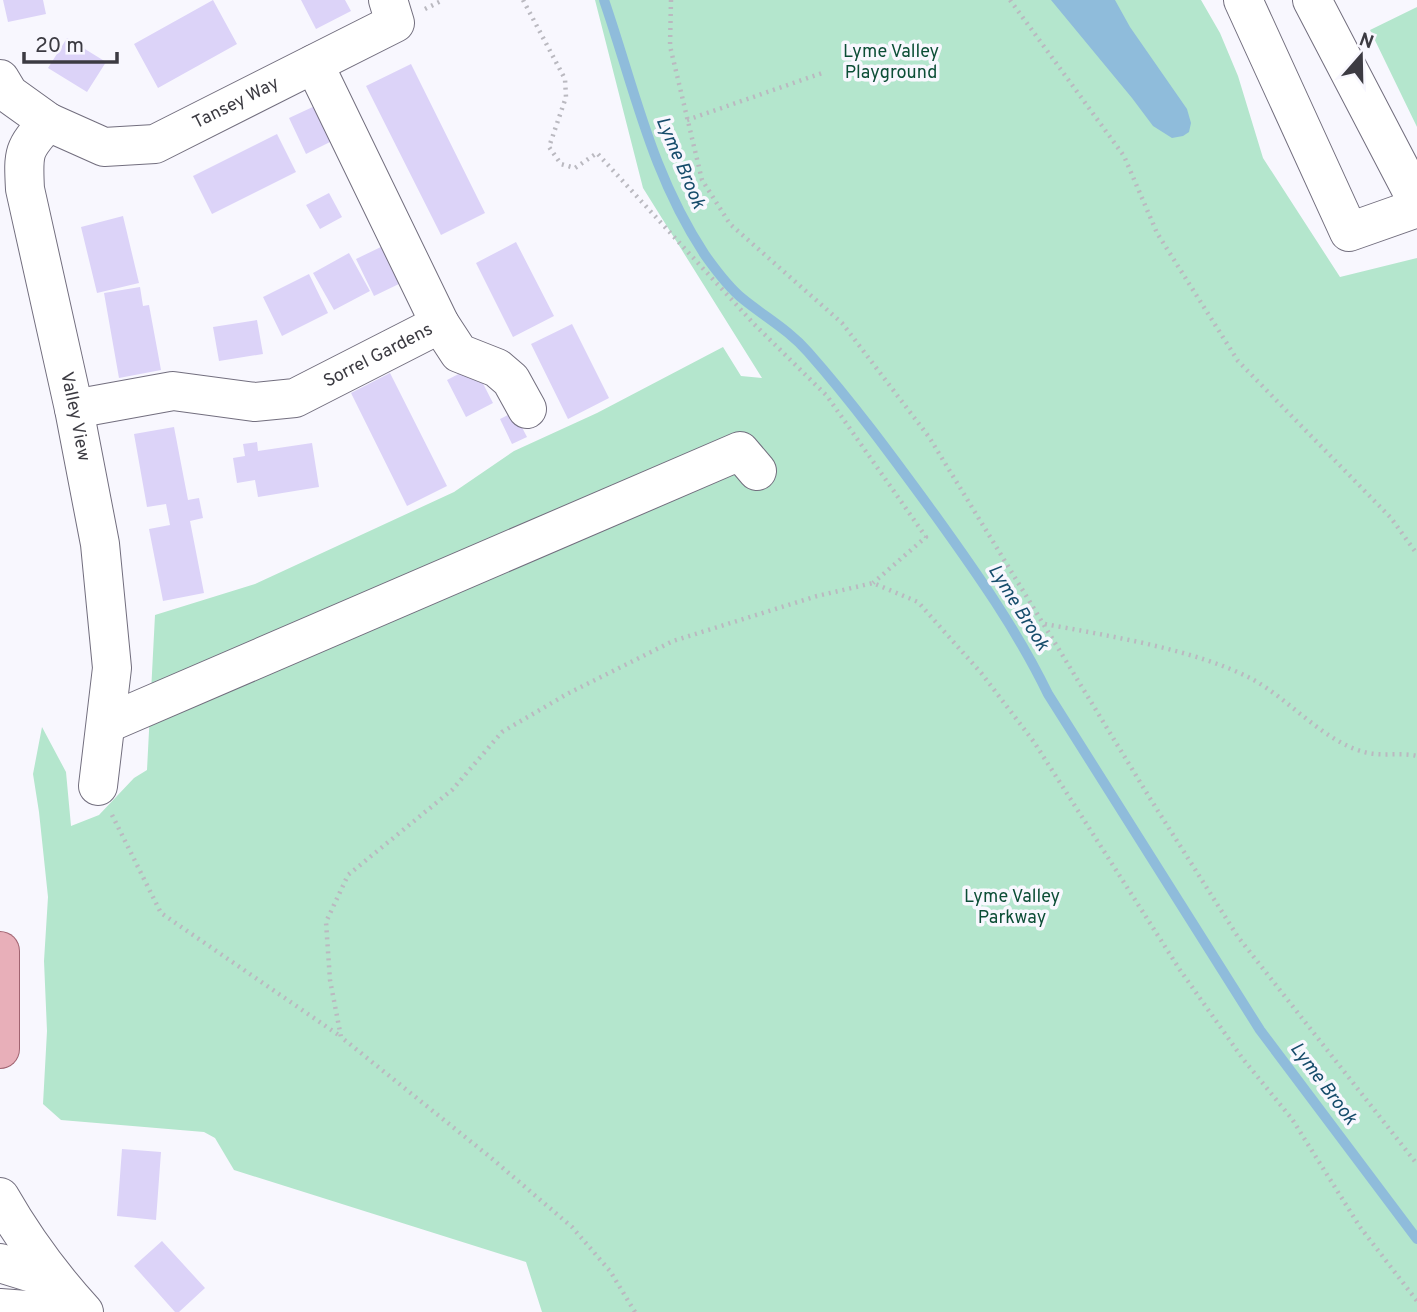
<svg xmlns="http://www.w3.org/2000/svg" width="1417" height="1312" viewBox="0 0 1417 1312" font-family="Overpass,sans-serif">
<rect width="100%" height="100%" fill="#f8f7fe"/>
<path fill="#b4e6cd" d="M595,0H1201L1220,33L1238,76L1263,158L1340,277L1417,258V1312H542L526,1262L234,1170L215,1138L204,1132L61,1120L43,1104L47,1031L44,961L48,897L39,812L33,774L42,727L66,772L71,826L99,815L134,778L147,770L155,615L255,584L454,492L514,451L597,413L723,347L741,376L762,378L643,188Z
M1417,7V127L1370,30Z"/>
<path fill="#8fbcdb" d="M1051,0H1115L1130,27L1187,109L1191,123L1189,132L1183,136L1172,138L1153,126L1132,98Z"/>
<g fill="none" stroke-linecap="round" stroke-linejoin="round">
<path stroke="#8fbcdb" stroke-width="10" d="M604,0C635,90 651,173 705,255C715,269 729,288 743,299C765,317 789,330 808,352C854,404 894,459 935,515C976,572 1017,630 1048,694L1260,1030L1417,1239"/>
</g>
<path fill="#dcd3f8" d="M3,0H43L46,14L8,22Z
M213,0L237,44L158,88L134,44Z
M301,0H345L351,11L316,29Z
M67,38L106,62L87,92L48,68Z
M411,64L485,213L441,235L366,86Z
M317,105L334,140L306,154L289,118Z
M277,134L296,172L212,214L193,176Z
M329,193L342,217L320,229L306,205Z
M123,216L139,283L97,293L81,227Z
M516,242L554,316L513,337L476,263Z
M385,245L403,282L374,296L356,259Z
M349,253L370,291L334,310L313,273Z
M309,274L328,313L282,336L263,297Z
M140,287L143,306L149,305L161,370L119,378L104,293Z
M257,320L263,354L219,361L213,327Z
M572,324L609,398L568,419L531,344Z
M474,366L493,403L466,417L447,380Z
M390,373L447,486L407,506L351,393Z
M514,412L527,437L512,444L500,419Z
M174,427L188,500L199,498L203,518L190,521L204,593L163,601L149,529L170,525L166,504L147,507L134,434Z
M257,442L258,451L312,443L319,487L258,497L255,480L237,483L233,458L245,456L243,444Z
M122,1149L161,1152L156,1220L117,1216Z
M162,1241L205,1288L179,1312H175L134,1266Z"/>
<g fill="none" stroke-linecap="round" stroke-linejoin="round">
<defs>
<g id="minor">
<path d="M1243,0L1349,232L1417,208"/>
<path d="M1312,0L1417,201"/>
<path id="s1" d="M0,79L9,94L48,122C23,149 23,152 25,189L74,409L100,544L112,668L98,786"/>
<path id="s2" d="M48,122L104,147L155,144L395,23L388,0"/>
<path d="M440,324L459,353L497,368L511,380L527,409"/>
<path id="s3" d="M74,409L173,391L254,402L295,398L440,324L314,64"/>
<path d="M106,724L740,451L757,471"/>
<path d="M0,1197C24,1239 51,1276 84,1312"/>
<path d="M0,1263L55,1280"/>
<path d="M0,1308L53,1312"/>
</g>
<path id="major" d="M0,951V1049"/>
</defs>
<use href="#minor" stroke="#726e7e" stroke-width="40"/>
<use href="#major" stroke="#a16471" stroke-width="40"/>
<path stroke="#bab9c0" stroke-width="4.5" stroke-dasharray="2 5" stroke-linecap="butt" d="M523,0L565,79L566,97L549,147L561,164L575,168L597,153L754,324L827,396L926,537L873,583
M671,0L670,46L702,180L730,224L842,323L929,437L1151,800L1238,937L1417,1164
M1010,0L1124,156L1157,233L1238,361L1391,518L1417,554
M425,9L443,0
M687,120L825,72
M1045,624C1109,636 1194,649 1252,679C1289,699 1323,741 1364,752C1381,757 1400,752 1417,756
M112,815L161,913L340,1036
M635,1312L610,1271L572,1227L490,1157L341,1037L330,980L326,922L348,875L452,790L502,732L567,694L673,641L817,596L873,583L918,602L982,674L1034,742L1180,970L1243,1059L1292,1119L1360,1227L1417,1301"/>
<use href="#minor" stroke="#fff" stroke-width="38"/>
<use href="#major" stroke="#e8afb9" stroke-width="38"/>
</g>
<g text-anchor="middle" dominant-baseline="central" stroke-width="7" stroke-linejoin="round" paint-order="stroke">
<g font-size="18" fill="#0c4e36" stroke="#f8f7fe">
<text x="891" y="52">Lyme Valley<tspan x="891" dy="21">Playground</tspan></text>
<text x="1012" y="897">Lyme Valley<tspan x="1012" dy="21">Parkway</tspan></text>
</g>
<g font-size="18" fill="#3c3b42" stroke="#f8f7fe">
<text stroke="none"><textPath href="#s2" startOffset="203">Tansey Way</textPath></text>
<text stroke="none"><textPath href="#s3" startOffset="317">Sorrel Gardens</textPath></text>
<text stroke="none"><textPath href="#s1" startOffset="373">Valley View</textPath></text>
</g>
<g font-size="19" font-style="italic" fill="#164c6b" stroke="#f8f7fe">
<text transform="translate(680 163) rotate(67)">Lyme Brook</text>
<text transform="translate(1018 608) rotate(58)">Lyme Brook</text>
<text transform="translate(1323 1084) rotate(53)">Lyme Brook</text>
</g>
</g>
<g transform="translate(1361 56) rotate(20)" stroke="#f8f7fe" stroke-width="5" paint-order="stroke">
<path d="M0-5L12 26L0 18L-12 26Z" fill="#3c3b42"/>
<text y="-10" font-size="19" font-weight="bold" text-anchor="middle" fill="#3c3b42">N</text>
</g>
<path d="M24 52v10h93v-10" fill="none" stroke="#3c3b42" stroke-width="3.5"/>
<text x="35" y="52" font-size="21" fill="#3c3b42" stroke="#f8f7fe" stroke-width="5" paint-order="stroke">20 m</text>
</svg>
